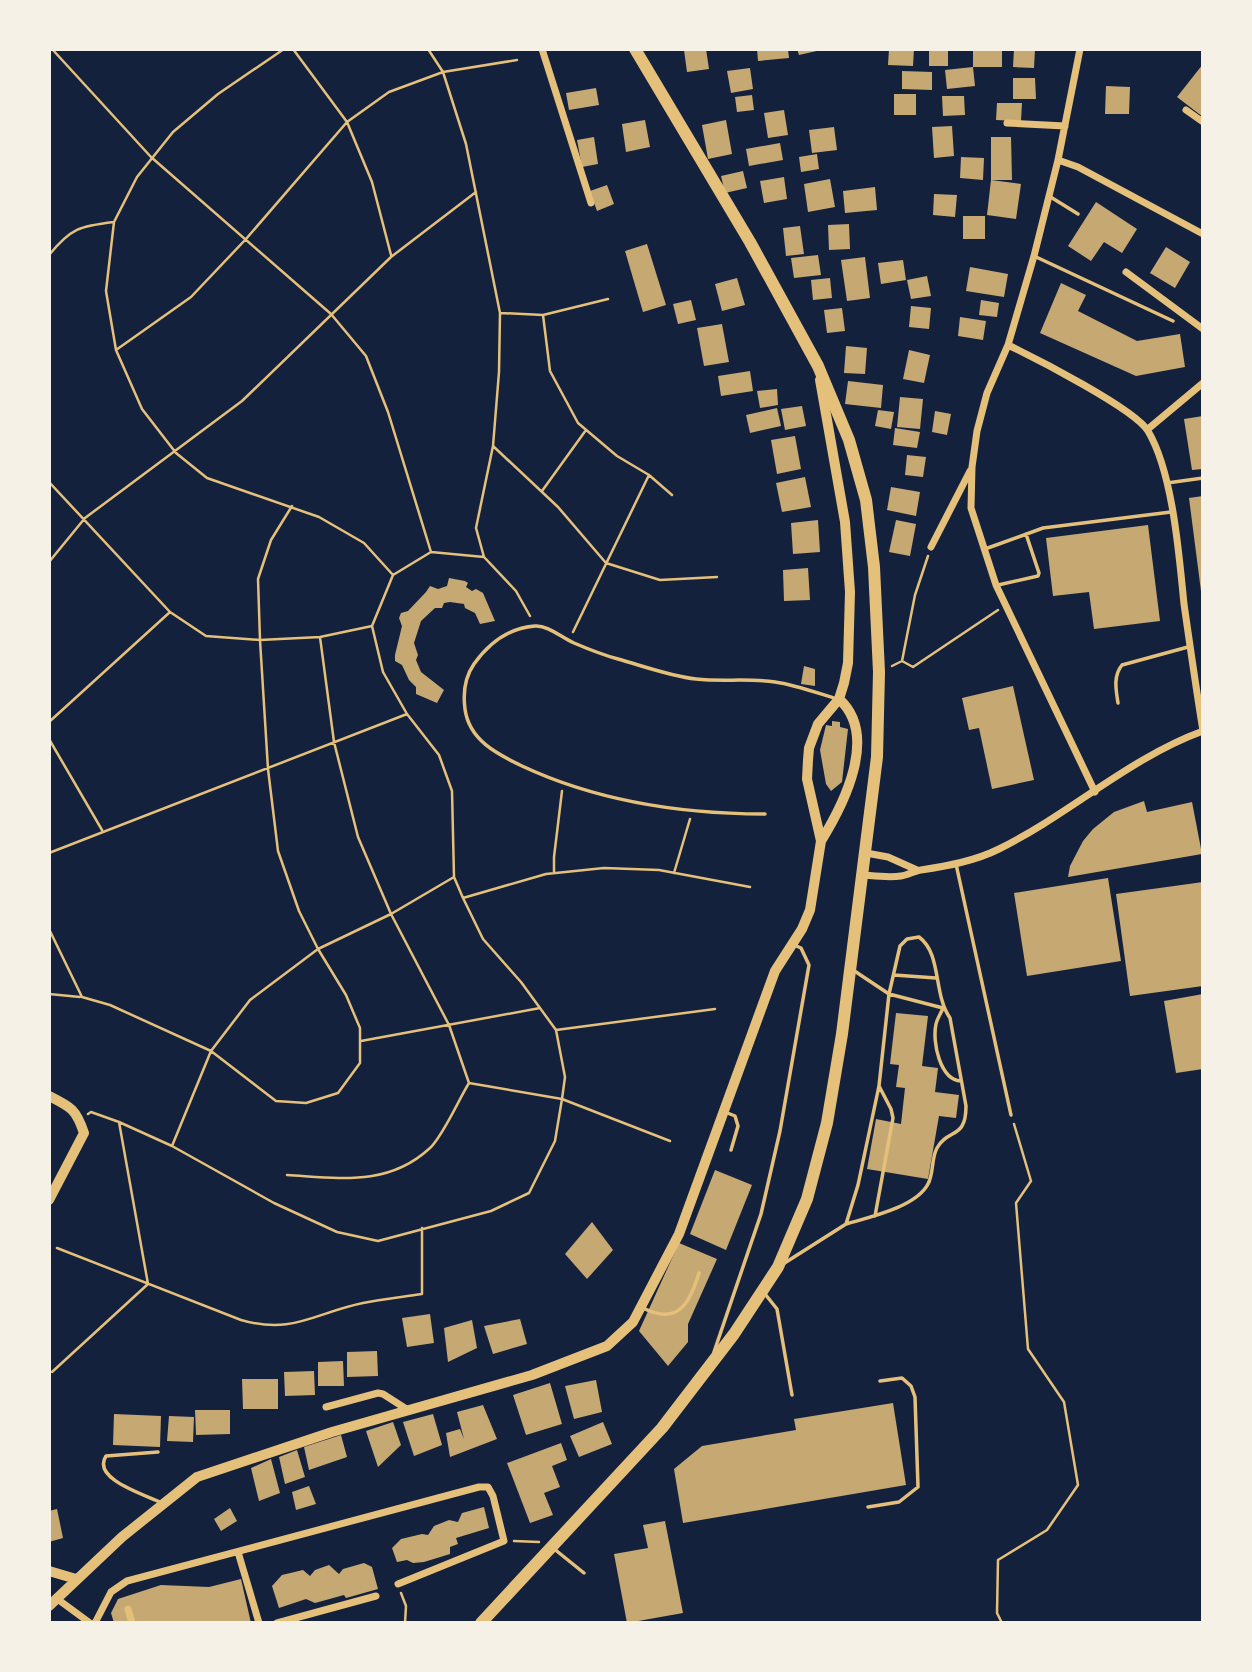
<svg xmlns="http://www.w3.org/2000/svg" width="1252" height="1672" viewBox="0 0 1252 1672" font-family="'Titillium Web',sans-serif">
<rect width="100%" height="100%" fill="#14213d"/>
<path fill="#c6a872" d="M706,49L709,69L687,72L684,50Z
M757,49H788L789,58L758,61Z
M797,49H821V50L799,55Z
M889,49H914L913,66L888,65Z
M929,49H948V66H929Z
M973,49H1002V67H973L975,86L947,89L945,70L973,67Z
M1014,49H1035L1034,68L1013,67Z
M1203,64V117L1177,97Z
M750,68L753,89L731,93L727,71Z
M902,71L932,72V90L902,89Z
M1013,78H1035L1036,99H1013Z
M1106,86L1130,87L1129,114H1105Z
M596,88L599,105L569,110L566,93Z
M894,94H916V115H894Z
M752,95L754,110L737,112L735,97Z
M942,96H964L965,115L943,116Z
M997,103H1022L1021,121L996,120Z
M784,110L788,135L768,138L764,113Z
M645,120L650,147L626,152L622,124Z
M726,120L732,154L708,159L702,125Z
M952,126L954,156L934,158L932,127Z
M834,127L837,150L812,153L809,130Z
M594,137L598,164L582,167L577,140Z
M991,137H1011L1012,180H991Z
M780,143L783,160L749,166L746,149Z
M817,154L819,169L801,172L799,157Z
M961,157L984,158L983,180L960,178Z
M743,171L747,188L725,193L721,176Z
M784,177L787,199L764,203L760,181Z
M830,179L835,207L808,212L804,184Z
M991,180L1021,184L1016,219L987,215Z
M607,185L614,204L597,211L590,191Z
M875,187L877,210L845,213L843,191Z
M934,194L957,195L955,217L933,215Z
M1096,202L1137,229L1122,253L1104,242L1091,261L1068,246Z
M963,216H985V239H963Z
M849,224L850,249L829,250L828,225Z
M800,226L804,254L786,256L783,228Z
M647,244L666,305L643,312L625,251Z
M1166,247L1190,262L1175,288L1150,273Z
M818,255L821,275L794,278L791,258Z
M865,257L870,298L847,301L841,260Z
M903,260L906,280L881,284L878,263Z
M970,267L1008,274L1004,297L966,291Z
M927,276L931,296L911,299L907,280Z
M737,278L745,305L722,311L715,284Z
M830,278L832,298L813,300L811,280Z
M1061,283L1086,295L1078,311L1137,341L1180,334L1185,367L1136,376L1040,333Z
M691,300L696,320L678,324L673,304Z
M981,300L999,303L997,317L979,315Z
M911,306L931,308L929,329L909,327Z
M842,308L845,331L827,333L824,310Z
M960,317L986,321L983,340L958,336Z
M722,324L729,362L704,366L697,328Z
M846,346L867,348L865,374L844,373Z
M909,350L930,355L924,383L903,379Z
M750,371L753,391L721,396L718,376Z
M848,381L883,385L881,408L845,404Z
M777,389L778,405L760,408L757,391Z
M900,397L923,399L920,429L897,427Z
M802,406L806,426L785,430L781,409Z
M777,408L781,426L750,433L746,415Z
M878,410L894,412L891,429L875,426Z
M935,411L951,414L947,435L932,432Z
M1203,416V469L1192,470L1184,419Z
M895,428L920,432L917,448L893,445Z
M795,436L801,469L777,474L771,440Z
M907,455L926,457L923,477L905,475Z
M805,477L811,507L782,512L776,483Z
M891,487L920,492L916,516L887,510Z
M1203,496V591H1201L1189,498Z
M818,520L820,552L793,554L791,523Z
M896,520L916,524L910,556L889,552Z
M1148,525L1160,621L1094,629L1089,592L1053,596L1046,538Z
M808,568L810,600L784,601L783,570Z
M449,578L465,581L468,583L466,587L472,591L476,589L483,593L495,621L480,624L475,613L465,608L464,604L450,602L444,603L442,608H435L421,621L414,643L418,655L416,660L421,672L444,690L437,703L416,694V687L409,680L402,665L395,661V655L402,626L399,618L401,613L408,611L426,592L430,586L438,589L447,586Z
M804,666L815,669V686L801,684Z
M1013,686L1034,780L992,789L979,728L969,730L962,698Z
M832,721L840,722V727L848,729L842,782L831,791L826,784L820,750L826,725L832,726Z
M1144,801L1147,812L1192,802L1202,854L1068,877L1070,866L1083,841L1093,829L1114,812Z
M1108,878L1121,961L1027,976L1014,893Z
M1203,882V986L1130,996L1116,894Z
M1203,994V1069L1176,1073L1164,1001Z
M896,1013L928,1016L922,1066L938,1068L935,1092L959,1095L956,1118L939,1116L928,1179L867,1169L876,1119L901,1124L905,1088L896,1087L899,1065L890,1064Z
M715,1170L752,1185L726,1250L690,1234Z
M592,1222L613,1250L587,1279L565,1254Z
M679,1243L717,1259L688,1324V1342L668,1366L639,1331Z
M430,1314L434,1343L407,1347L402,1318Z
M520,1319L527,1344L493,1354L484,1326Z
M472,1320L477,1348L448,1362L444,1328Z
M377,1351L378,1376L347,1377V1352Z
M343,1361L344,1386H318V1362Z
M314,1371L315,1395L285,1396L284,1372Z
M242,1379H278V1409H243Z
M596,1380L602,1412L574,1419L565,1386Z
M550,1383L562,1424L526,1435L513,1395Z
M893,1403L906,1485L683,1523L674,1469L702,1446L796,1430L794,1419Z
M483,1405L497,1439L450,1457L446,1433L460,1429L464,1439L457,1412Z
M195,1410H230V1434L196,1435Z
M114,1414L161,1416L160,1447L113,1445Z
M433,1414L442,1445L414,1456L403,1422Z
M169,1416L194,1417L193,1442L167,1441Z
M393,1422L401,1445L378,1467L366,1431Z
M603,1422L612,1444L579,1457L570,1436Z
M341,1435L347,1457L309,1470L304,1447Z
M561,1443L567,1460L552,1466L560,1487L544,1493L553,1515L530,1523L507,1463Z
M297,1450L305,1477L285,1484L279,1457Z
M271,1459L280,1493L259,1501L251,1468Z
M309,1486L316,1504L296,1510L292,1492Z
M484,1507L489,1528L456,1538L458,1544L450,1547V1554L424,1562L413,1563L407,1560L397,1562L392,1548L401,1539L422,1534L428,1535L434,1526L449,1520L458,1522L462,1513Z
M230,1508L237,1521L221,1531L214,1519Z
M57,1509L63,1538L49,1542V1511Z
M665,1521L683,1613L627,1623L614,1554L648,1548L643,1525Z
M364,1563L372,1567L378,1589L346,1598L344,1595L315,1603L306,1599L279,1608L272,1586L282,1575L303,1570L310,1576L315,1570L329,1565L339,1574L343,1569Z
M241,1579L251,1623H114L111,1613L118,1599L161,1585L209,1587Z"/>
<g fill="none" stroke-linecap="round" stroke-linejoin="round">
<path stroke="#e5c07b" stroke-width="2.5" d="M52,49L151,157L331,314L366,356L388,412L431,552
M284,49L218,94L173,132L137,177L114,222L106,291L116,350L142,409L176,453L207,478L319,517L364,543L393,575
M293,49L347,122L372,182L391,255
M428,49L443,72L466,144L500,313L499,372L493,446L476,528L484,557L516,591L530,616
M49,255C71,228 80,226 114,222
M500,313L543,315L608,299
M543,315L550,371L578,423L617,456L649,475L672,495
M116,350L191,297L246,239L347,122L389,92L443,72L517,60
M493,446L558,507L606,563L660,580L717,577
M49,482L170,612L206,636L260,640L320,637L372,626
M542,491L586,430
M49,562L85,518L242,401L391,257L476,192
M573,632L649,475
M902,661L915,595L928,556
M892,666L902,661L913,667L998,610
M49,722L170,612
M49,739L102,830
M49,853L407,714
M554,872V857L562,791
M674,873L690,819
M463,898L546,874L604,868L659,870L750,887
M49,929L82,997L110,1005L211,1051L276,1101L306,1103L338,1093L360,1063V1028L346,995L318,949L299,911L278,851L268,769L260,640L258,579L271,540L292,506
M49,994L80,997
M556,1030L715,1009
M361,1041L540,1008
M469,1083L562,1099L670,1141
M88,1114L91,1112L119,1122L172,1146L274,1203L337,1232L378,1241L491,1211L529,1193L555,1141L562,1099L565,1077L556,1030L521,982L483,939L463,898L454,877L452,791L439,755L407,714L383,672L372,626L393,575L431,552L484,557
M172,1146L211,1051L250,1000L318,949L391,914L454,877
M287,1175C339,1178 388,1187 430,1148C443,1136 459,1099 469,1083L449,1025L391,914L358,837L334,742L320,637
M57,1248L241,1320C293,1335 314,1313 363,1303C382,1299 403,1297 422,1294V1228
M52,1372L148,1284L119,1122
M514,1541L539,1542
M401,1593L406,1606L405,1623
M1002,1623L997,1613L998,1560L1047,1530L1078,1485L1064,1402L1028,1349L1016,1203L1031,1181L1014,1124"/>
<path stroke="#e5c07b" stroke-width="3.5" d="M1049,196L1078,214
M1034,256L1173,321
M1167,483L1203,478
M985,549L1043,528L1171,512
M998,585L1038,576L1039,573L1026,534
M1118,703C1116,690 1113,676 1122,665L1188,647
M765,814C682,814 599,802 522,766C497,754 469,740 465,709C463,694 465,677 474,664C489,643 508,628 535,626C548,625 562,638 574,643C588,649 603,655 618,659C643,666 670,676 696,679C722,682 749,678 775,682C796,685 817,693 837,699
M956,864L1011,1115
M894,975L936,978
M943,1008C941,1013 937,1019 936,1024C932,1042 940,1080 961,1081
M725,1112L735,1116L738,1126L731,1150
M875,1216L893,1118L891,1109L879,1086
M846,1224C870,1217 916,1207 928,1184C934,1173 931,1159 937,1148C948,1128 966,1140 966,1106L950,1018C933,994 942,954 919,937L907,939L900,946L889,994L943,1008
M783,1264L846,1224L858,1185L879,1086L889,994L853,970
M765,1294L777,1309L792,1395
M643,1308C678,1326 690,1303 699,1273
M714,1352L761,1214L780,1131L809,965L801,948L794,945
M158,1452L106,1456C91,1479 146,1495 162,1503
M868,1507L899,1502L918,1487L915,1397L911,1386L902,1378L880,1381
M553,1548L584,1573"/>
<path stroke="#e5c07b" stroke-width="7" d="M542,49L591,203
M1080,49L1058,160L1034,256L1008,345L987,393L977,431L972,467L971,508L996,585L1095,792
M1186,110L1203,122
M1007,123L1065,126
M1058,160L1078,167L1203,234
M1126,272L1203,329
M1008,345C1035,358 1135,409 1148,431C1173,473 1179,555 1184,604C1190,646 1196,688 1203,731
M1148,429L1203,383
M931,547L970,471
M866,853L888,857L917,870
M863,875C875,876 889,878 901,876C908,875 914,871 921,870C947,866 975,861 999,849C1070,814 1129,758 1203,731
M326,1407L378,1393L383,1394L408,1410
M238,1552L259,1623
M56,1598L90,1623
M128,1609L132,1623
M95,1623L111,1592L127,1581L479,1487H488L493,1496L504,1541L398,1584
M277,1623L376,1596"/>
<path stroke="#e5c07b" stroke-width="10" d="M821,841C844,804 879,735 839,699
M49,1096C71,1107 76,1109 84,1133L49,1200
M49,1571L76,1579
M49,1606L122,1537L197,1477L332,1432L532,1375L607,1346L633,1322L679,1234L775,971L802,929L810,910L821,841L807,779L808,760L809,748L818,724L839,699L844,683L848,663L850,592L845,522L820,380"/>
<path stroke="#e5c07b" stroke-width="12" d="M481,1623L662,1428L734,1334L778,1267L807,1199L827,1123L842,1034L877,757L879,672L874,567L866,500L849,440L818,366L750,242L635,49"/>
</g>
<rect width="1252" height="1672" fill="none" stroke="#f6f1e7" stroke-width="102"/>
</svg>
